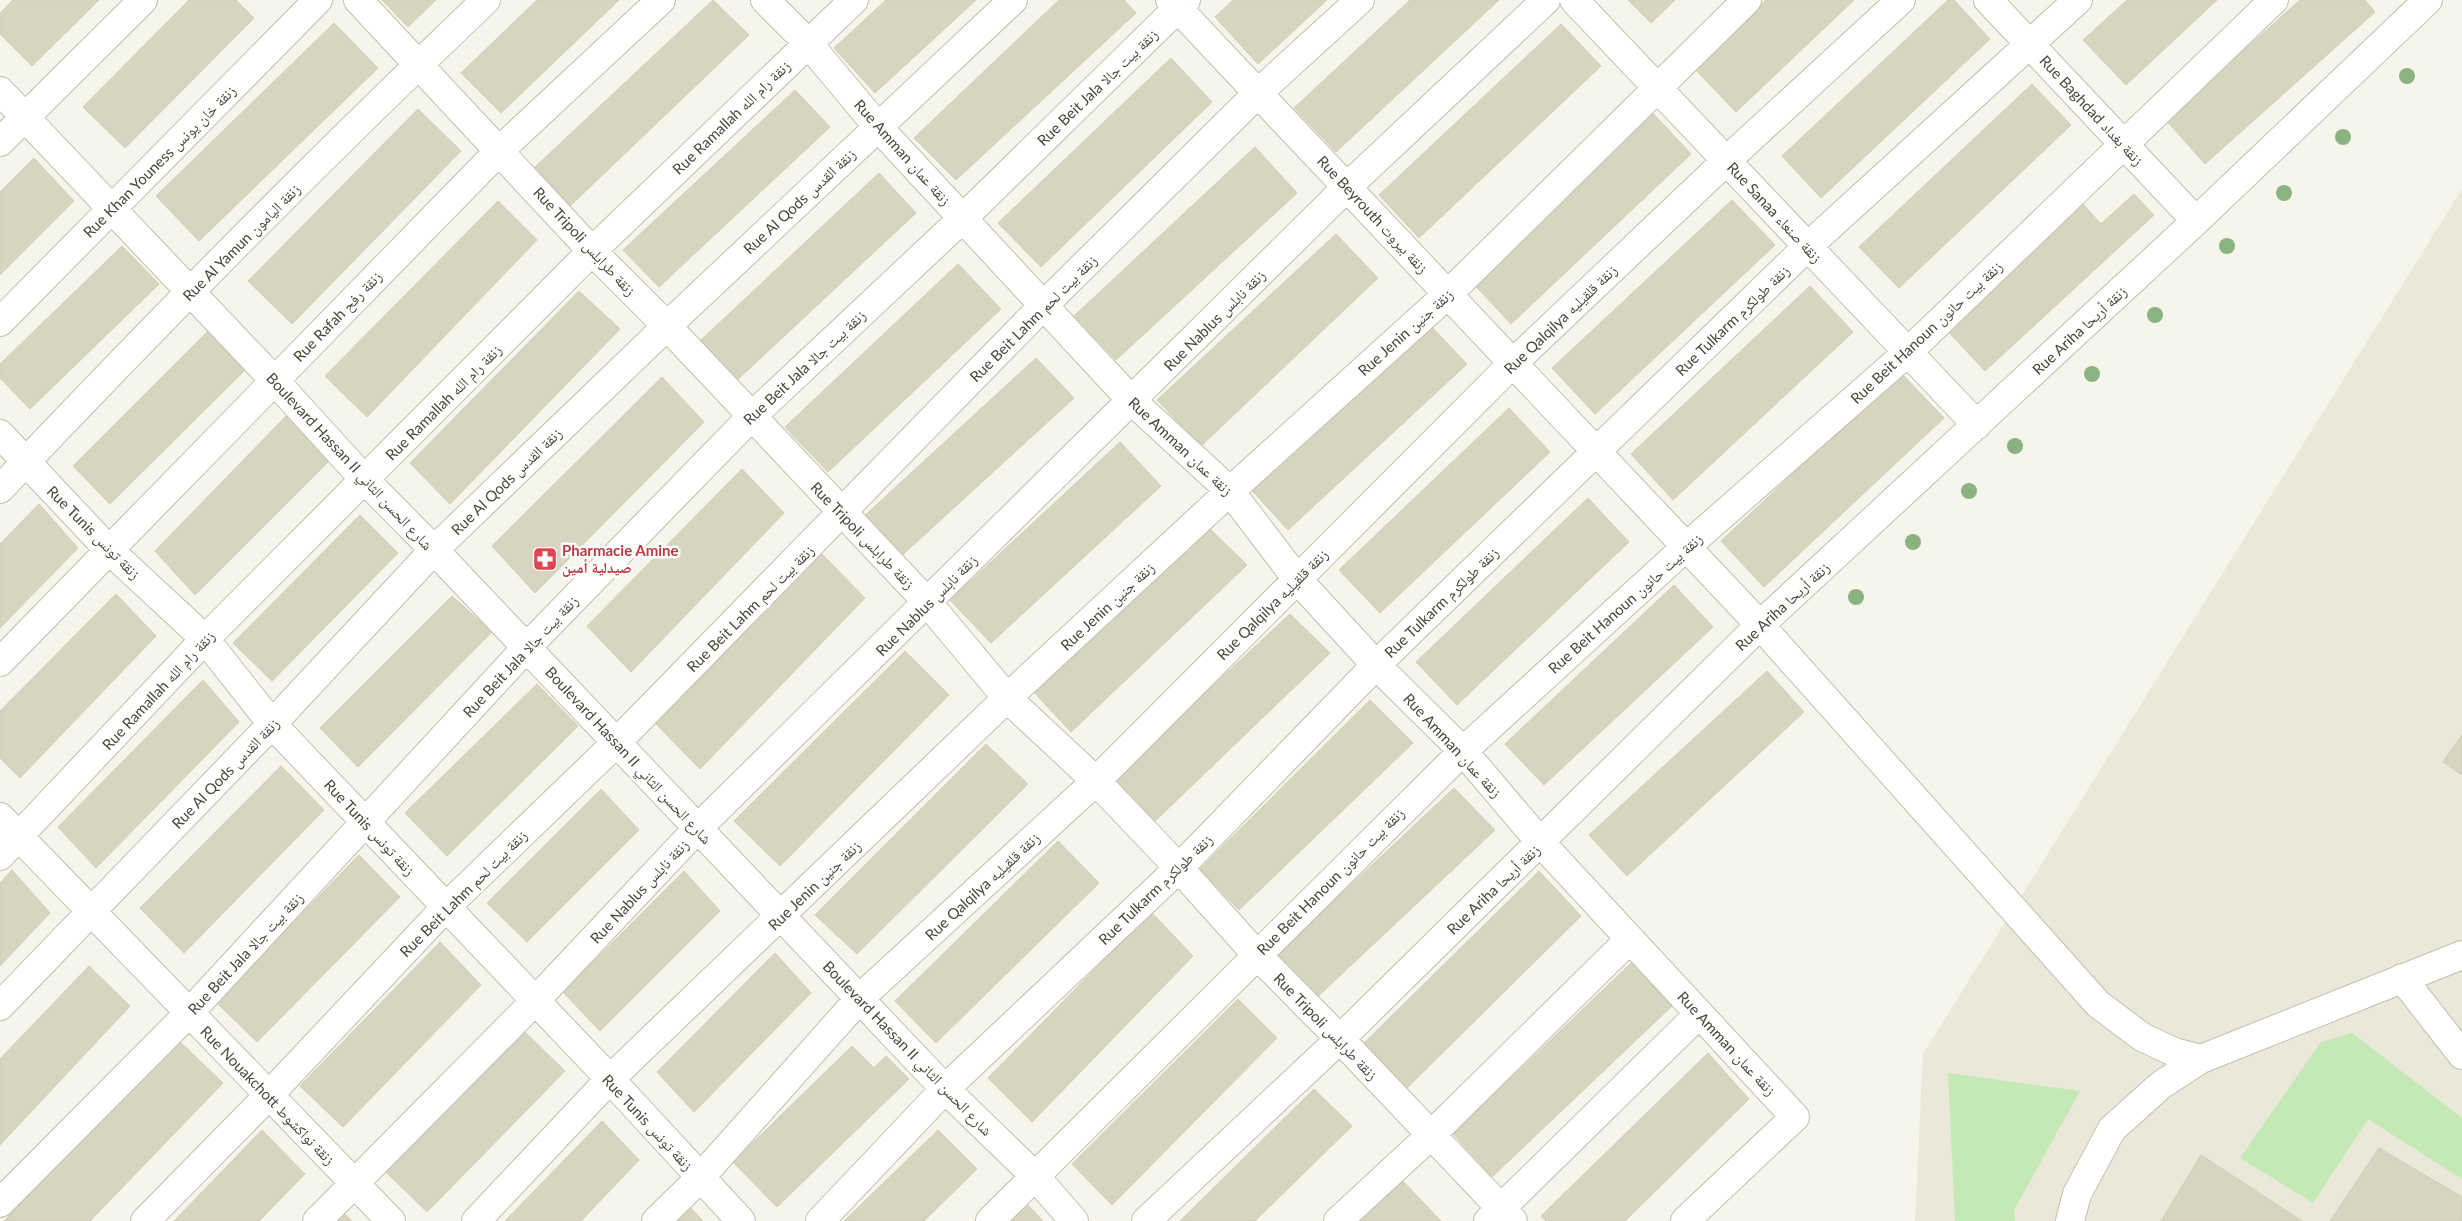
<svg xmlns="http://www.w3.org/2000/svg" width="2462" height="1221" viewBox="0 0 2462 1221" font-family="Lato,'Noto Naskh Arabic',sans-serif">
<rect width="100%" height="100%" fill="#f5f5eb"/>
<path fill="#e9e8d9" d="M2462,189V1221H1915L1923,1054Z"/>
<path fill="#c4e9b4" d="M2352,1033L2462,1118V1179L2368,1119L2313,1203L2240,1158L2321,1042Z
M1948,1073L2080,1091L2014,1210L2015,1221H1955Z"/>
<path fill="#d7d4c0" stroke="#d2cdb3" d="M13,0H99L32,66L0,34V13Z
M189,0H236L254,18L125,148L83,107Z
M382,0H436L408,27Z
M537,0H619L501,113L461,73Z
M713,0L749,35L570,206L535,167Z
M886,0H976L875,93L834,48Z
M1059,0H1124L1136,13L956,180L914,138Z
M1233,0H1327L1258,64L1215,17Z
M1410,0H1499L1336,152L1294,108Z
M1628,0H1675L1651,23Z
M1766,0H1854L1736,112L1694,68Z
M1948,0H1954L1990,39L1821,198L1782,156Z
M2127,0H2217L2126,85L2083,40Z
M2300,0H2365L2375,12L2205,164L2166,120Z
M334,23L378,68L199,241L156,196Z
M1561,24L1601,66L1419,238L1379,195Z
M1171,58L1212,102L1041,267L998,223Z
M2032,84L2071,125L1899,288L1859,247Z
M795,90L830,127L659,287L623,250Z
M418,109L461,151L292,324L248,281Z
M1650,110L1691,154L1511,324L1470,280Z
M1255,147L1297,193L1116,360L1074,316Z
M34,158L74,201L0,275V192Z
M879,173L916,213L735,382L699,342Z
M2134,194L2154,215L1985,371L1945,328L2081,202L2101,224Z
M1732,200L1775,245L1595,414L1552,368Z
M498,201L537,240L367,417L325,376Z
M1336,234L1378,278L1201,446L1157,400Z
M122,246L159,284L30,409L0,378V364Z
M958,264L1001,309L828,472L785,427Z
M1810,286L1853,332L1673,500L1631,454Z
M579,291L620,329L450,504L410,463Z
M1425,320L1467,364L1288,530L1247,485Z
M208,331L246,369L110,504L73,466Z
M1036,358L1074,398L898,559L861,519Z
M1901,373L1944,418L1764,587L1721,541Z
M662,377L704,422L535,593L492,546Z
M1509,408L1550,452L1380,613L1339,570Z
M288,414L332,458L195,595L155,551Z
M1120,442L1161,486L991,643L950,600Z
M742,469L784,513L631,672L587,626Z
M1588,498L1629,542L1457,705L1416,662Z
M39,504L78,548L0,628V544Z
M360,515L398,553L272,681L233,643Z
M1206,525L1247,565L1071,732L1032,690Z
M822,554L865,598L700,769L656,724Z
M1674,585L1713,627L1544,785L1505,744Z
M116,594L156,636L20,778L0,758V711Z
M452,596L492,632L358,767L320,728Z
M1290,614L1330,653L1149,827L1108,783Z
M905,651L949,695L780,866L734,821Z
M1767,671L1804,712L1627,876L1589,835Z
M203,680L239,722L96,868L58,827Z
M537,684L578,726L447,856L405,813Z
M1370,700L1413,743L1239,910L1200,869Z
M2462,735V775L2443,762Z
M986,744L1028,784L857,954L815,915Z
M281,766L324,810L184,953L140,908Z
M1454,788L1495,830L1313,1001L1274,957Z
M601,789L639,830L527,942L487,903Z
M1058,841L1099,883L936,1043L895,1001Z
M359,855L400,897L257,1042L216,1002Z
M12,870L50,913L0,966V883Z
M684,871L720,911L600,1031L563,992Z
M1539,871L1581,916L1406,1089L1364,1043Z
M1151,912L1193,956L1032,1122L988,1078Z
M440,942L481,985L343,1127L300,1086Z
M775,953L811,993L694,1112L657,1072Z
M1631,963L1672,1006L1492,1177L1453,1134Z
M89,966L130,1006L0,1145V1059Z
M1238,999L1277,1038L1112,1205L1072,1164Z
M524,1031L565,1071L427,1212L385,1171Z
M177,1039L223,1083L90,1221H4Z
M852,1046L874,1068L886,1056L909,1079L777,1207L733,1162Z
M1708,1053L1749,1099L1625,1221H1546L1541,1216Z
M1314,1089L1352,1126L1255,1221H1180Z
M602,1121L639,1160L581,1221H505Z
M262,1130L305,1174L259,1221H174Z
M938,1130L977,1169L924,1221H844Z
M2379,1148L2462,1197V1221H2330Z
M2201,1155L2302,1221H2161Z
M1399,1177L1441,1221H1354Z
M687,1204L703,1221H669Z
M1027,1204L1043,1221H1009Z
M341,1211L352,1221H331Z"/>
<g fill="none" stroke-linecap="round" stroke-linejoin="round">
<defs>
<path id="street" d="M358,0L592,251L667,326L928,603L1007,698L1096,781L1179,868L1256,954L1340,1039L1513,1221
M765,0L808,43L878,127L1132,401L1230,491L1297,579L1376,665L1463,751L1541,843L1795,1117L1685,1221
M1170,0L1760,625L2098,1004L2142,1037L2174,1052L2201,1059L2462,955
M1574,0L1977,425
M1988,0L2196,221
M0,91L274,380L365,480L434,550L945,1089L1035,1176L1074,1221
M0,142L143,0
M0,322L318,0
M0,434L108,549L205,639L272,724L610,1079L741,1221
M0,489C158,322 320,158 486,0
M0,662L500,150L661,0
M0,817L391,1221
M0,856L205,639L592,251L854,0
M2402,978L2462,1055
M0,1006L272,724L434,550L667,326L1013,0
M0,1203L189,1013L527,647L751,417L963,218L1186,0
M145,1221L269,1095L446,907L617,742L1043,306L1258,93L1360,0
M317,1221L534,1002L698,828L1347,187L1546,0
M476,1221L610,1079L1007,698L1230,491L1448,294L1747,0
M656,1221L700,1178L860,998L1096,781L1513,363L1726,161L1901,0
M820,1221L945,1089L1179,868L1376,665L1808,246L2078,0
M990,1221L1463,751L1686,547L1908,352L2274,0
M1146,1221L1340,1039L1760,625L2196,221L2428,0
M1338,1221L1431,1135L1630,939
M1488,1221L1699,1014
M2070,1221L2077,1194L2112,1129L2161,1085L2201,1059"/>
</defs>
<use href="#street" stroke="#c1bfad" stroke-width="30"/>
<use href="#street" stroke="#fff" stroke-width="28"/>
</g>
<g fill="#8bb281">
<circle cx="2407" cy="76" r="8"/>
<circle cx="2343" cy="137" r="8"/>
<circle cx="2284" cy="193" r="8"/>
<circle cx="2227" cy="246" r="8"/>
<circle cx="2155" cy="315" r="8"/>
<circle cx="2092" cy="374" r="8"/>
<circle cx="2015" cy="446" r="8"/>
<circle cx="1969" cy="491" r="8"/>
<circle cx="1913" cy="542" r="8"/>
<circle cx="1856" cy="597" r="8"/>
</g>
<defs>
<symbol id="pharmacy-square" viewBox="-11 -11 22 22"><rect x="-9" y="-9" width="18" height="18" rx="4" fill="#e0444e" stroke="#fff"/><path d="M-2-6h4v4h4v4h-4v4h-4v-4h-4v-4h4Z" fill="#fff"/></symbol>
</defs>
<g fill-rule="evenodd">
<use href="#pharmacy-square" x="531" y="545" width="28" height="28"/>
</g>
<g text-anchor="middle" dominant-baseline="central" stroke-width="5" stroke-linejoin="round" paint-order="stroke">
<g font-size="15" fill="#4a4738" stroke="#fff">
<text transform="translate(1097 87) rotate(-44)">Rue Beit Jala زنقة بيت جالا</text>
<text transform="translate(2092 110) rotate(47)">Rue Baghdad زنقة بغداد</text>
<text transform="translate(731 117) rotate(-44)">Rue Ramallah زنقة رام الله</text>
<text transform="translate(903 152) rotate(48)">Rue Amman زنقة عمان</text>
<text transform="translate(159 161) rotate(-45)">Rue Khan Youness زنقة خان يونس</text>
<text transform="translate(799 201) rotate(-43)">Rue Al Qods زنقة القدس</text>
<text transform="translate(1775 212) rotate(47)">Rue Sanaa زنقة صنعاء</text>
<text transform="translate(1373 214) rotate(47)">Rue Beyrouth زنقة بيروت</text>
<text transform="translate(585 241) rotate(47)">Rue Tripoli زنقة طرابلس</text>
<text transform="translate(241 242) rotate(-45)">Rue Al Yamun زنقة اليامون</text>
<text transform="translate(337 316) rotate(-46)">Rue Rafah زنقة رفح</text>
<text transform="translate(1033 318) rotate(-45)">Rue Beit Lahm زنقة بيت لحم</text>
<text transform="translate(1560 319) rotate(-44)">Rue Qalqilya زنقة قلقيليه</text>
<text transform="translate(1214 320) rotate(-45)">Rue Nablus زنقة نابلس</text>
<text transform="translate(1732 320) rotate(-44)">Rue Tulkarm زنقة طولكرم</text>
<text transform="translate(2079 330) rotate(-43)">Rue Ariha زنقة أريحا</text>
<text transform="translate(1405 332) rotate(-42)">Rue Jenin زنقة جنين</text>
<text transform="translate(1926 332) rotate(-43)">Rue Beit Hanoun زنقة بيت حانون</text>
<text transform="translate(804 367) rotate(-43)">Rue Beit Jala زنقة بيت جالا</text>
<text transform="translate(443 402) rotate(-45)">Rue Ramallah زنقة رام الله</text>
<text transform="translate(1181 446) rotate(43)">Rue Amman زنقة عمان</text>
<text transform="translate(350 461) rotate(47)">Boulevard Hassan II شارع الحسن الثاني</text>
<text transform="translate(506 481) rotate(-44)">Rue Al Qods زنقة القدس</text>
<text transform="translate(94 532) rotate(45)">Rue Tunis زنقة تونس</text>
<text transform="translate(863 535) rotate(46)">Rue Tripoli زنقة طرابلس</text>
<text transform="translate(1441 602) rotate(-44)">Rue Tulkarm زنقة طولكرم</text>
<text transform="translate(1625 603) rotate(-42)">Rue Beit Hanoun زنقة بيت حانون</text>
<text transform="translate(1272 604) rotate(-45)">Rue Qalqilya زنقة قلقيليه</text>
<text transform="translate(926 605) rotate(-45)">Rue Nablus زنقة نابلس</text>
<text transform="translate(1107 606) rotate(-43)">Rue Jenin زنقة جنين</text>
<text transform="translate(1782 606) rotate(-43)">Rue Ariha زنقة أريحا</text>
<text transform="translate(750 608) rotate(-45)">Rue Beit Lahm زنقة بيت لحم</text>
<text transform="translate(520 656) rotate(-47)">Rue Beit Jala زنقة بيت جالا</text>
<text transform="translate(158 690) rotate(-47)">Rue Ramallah زنقة رام الله</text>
<text transform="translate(1453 745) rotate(47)">Rue Amman زنقة عمان</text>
<text transform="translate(629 755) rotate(47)">Boulevard Hassan II شارع الحسن الثاني</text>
<text transform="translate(225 773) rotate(-46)">Rue Al Qods زنقة القدس</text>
<text transform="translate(370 827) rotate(47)">Rue Tunis زنقة تونس</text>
<text transform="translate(1330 881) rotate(-45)">Rue Beit Hanoun زنقة بيت حانون</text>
<text transform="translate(814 885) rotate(-44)">Rue Jenin زنقة جنين</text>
<text transform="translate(982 886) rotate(-43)">Rue Qalqilya زنقة قلقيليه</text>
<text transform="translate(1155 889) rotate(-44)">Rue Tulkarm زنقة طولكرم</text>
<text transform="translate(1493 889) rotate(-44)">Rue Ariha زنقة أريحا</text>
<text transform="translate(639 891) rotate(-47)">Rue Nablus زنقة نابلس</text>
<text transform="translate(463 893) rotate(-45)">Rue Beit Lahm زنقة بيت لحم</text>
<text transform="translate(245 953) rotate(-47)">Rue Beit Jala زنقة بيت جالا</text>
<text transform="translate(1326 1026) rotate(46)">Rue Tripoli زنقة طرابلس</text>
<text transform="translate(1727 1043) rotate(47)">Rue Amman زنقة عمان</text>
<text transform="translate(908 1048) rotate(46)">Boulevard Hassan II شارع الحسن الثاني</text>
<text transform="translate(268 1095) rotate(46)">Rue Nouakchott زنقة نواكشوط</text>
<text transform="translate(648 1122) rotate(47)">Rue Tunis زنقة تونس</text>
</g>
<g font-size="15" font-weight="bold" fill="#be3a42" stroke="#fff" text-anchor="start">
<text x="562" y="550">Pharmacie Amine<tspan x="562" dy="17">صيدلية أمين</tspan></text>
</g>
</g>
</svg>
